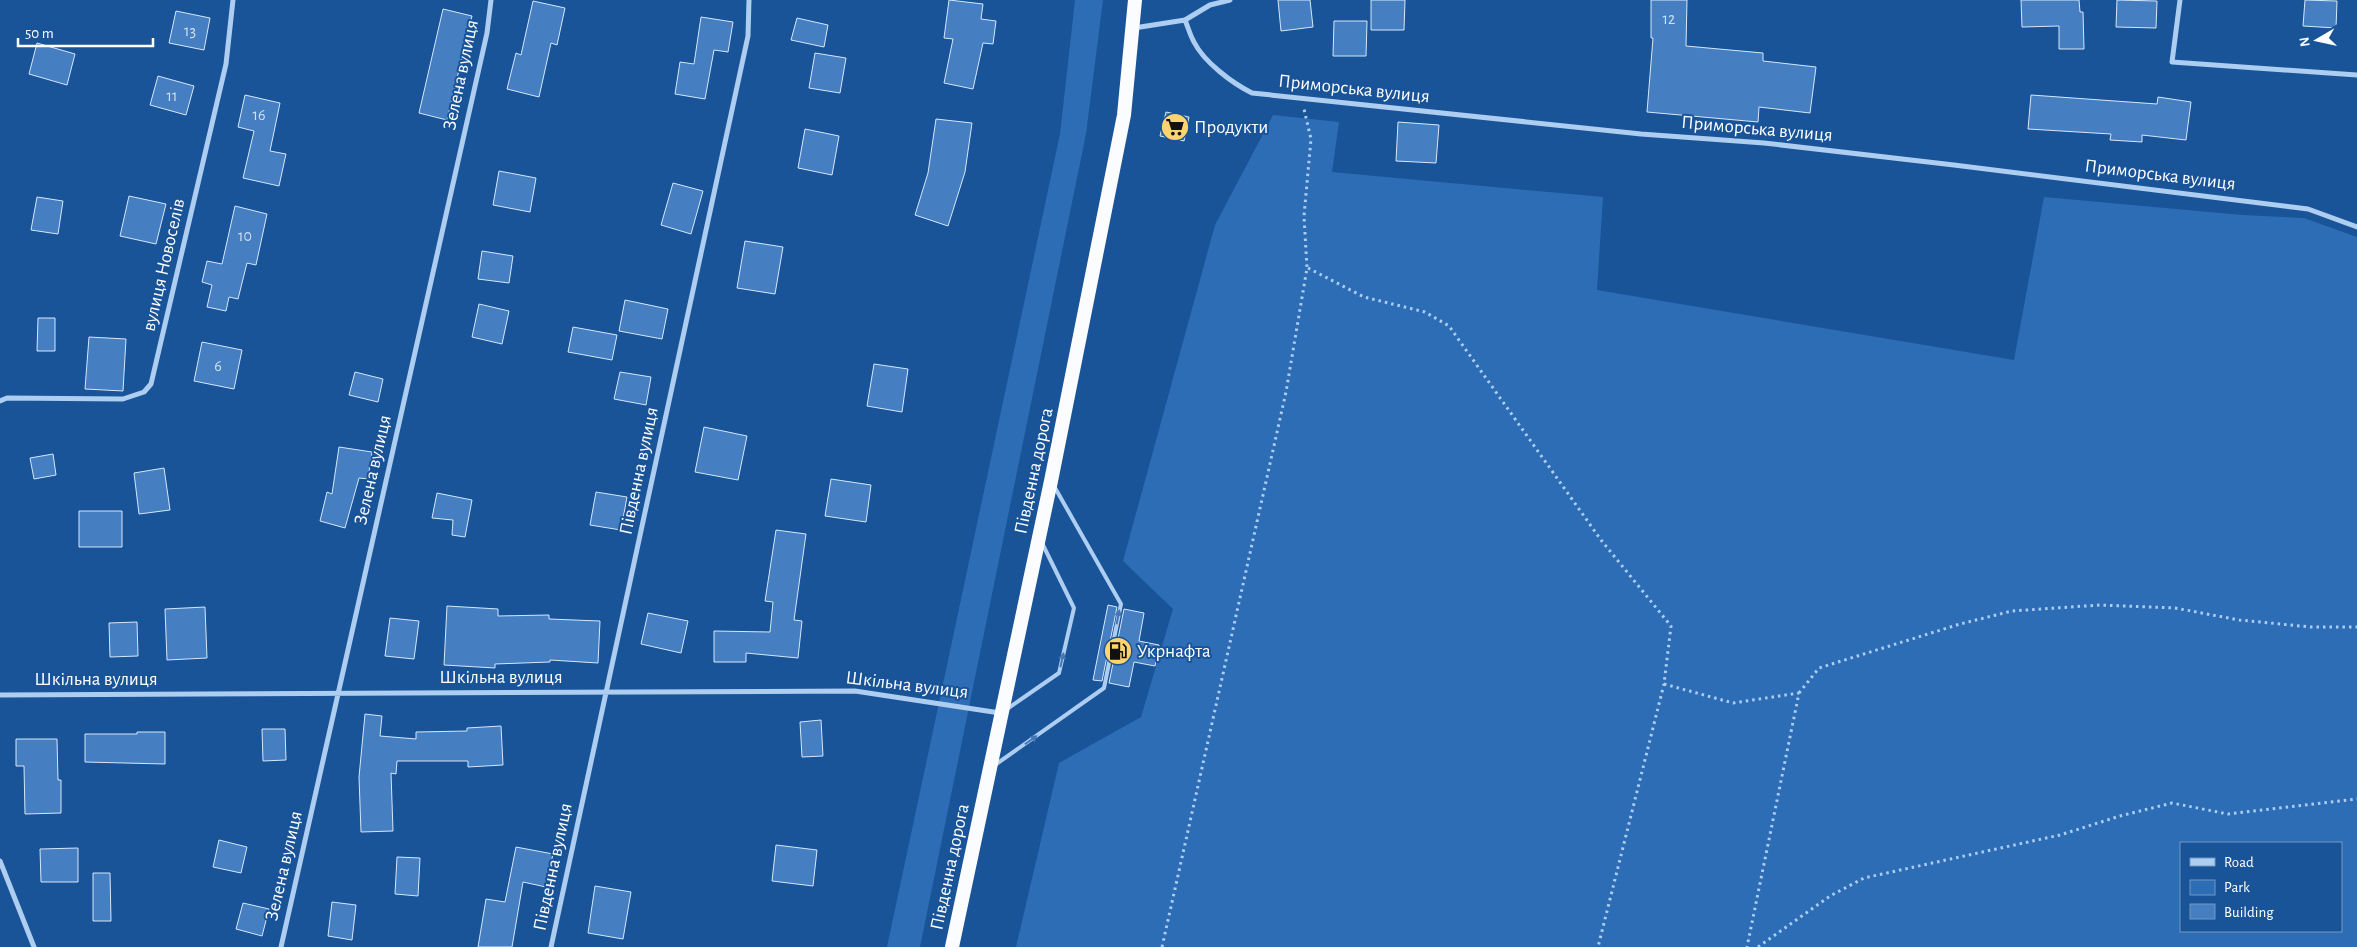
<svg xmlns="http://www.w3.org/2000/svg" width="2357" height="947" viewBox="0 0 2357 947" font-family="'Alegreya Sans',sans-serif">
<rect width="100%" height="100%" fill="#195398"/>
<path fill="#2d6db6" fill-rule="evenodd" d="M1075,0H1103L1086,134L920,947H887L1060,134Z
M1273,115L1339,122L1332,172L1603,197L1597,290L2014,360L2044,197L2242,215L2304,218L2357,237V947H1016L1059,763L1141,717L1173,609L1123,561L1215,225ZM2341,843V931H2181V843Z"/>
<path fill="#467fc1" stroke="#d5e7fc" d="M949,0L983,4L981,19L996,21L993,44L983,43L973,89L944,83L953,39L944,38Z
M1278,0H1310L1313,27L1281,31Z
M1371,0H1405L1404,30H1371Z
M1651,0H1687L1686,46L1763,53V61L1816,67L1810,113L1759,107L1758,122L1647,112L1653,38H1651Z
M2021,0H2079L2080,12H2083L2084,49H2059V26L2022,27Z
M2117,0L2157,1L2156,28L2116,27Z
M2305,0L2337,1L2336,28L2303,26Z
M533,1L565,8L557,45L551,43L539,97L507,89L516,53L521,55Z
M443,9L472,16L447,120L419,113Z
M176,11L210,18L204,50L169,43Z
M701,17L733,22L728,52L714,50L705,99L675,94L680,62L694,64Z
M797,18L828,25L824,47L791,40Z
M1334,21H1367L1366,56H1333Z
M37,43L75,54L67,85L29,74Z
M815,53L846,58L840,93L809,88Z
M158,76L194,86L186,115L150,105Z
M245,95L280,103L270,151L286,154L279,186L243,178L254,131L238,127Z
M2031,95L2157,104L2158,97L2191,102L2186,140L2142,135V142L2110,140L2111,134L2028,129Z
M1166,112L1189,117L1184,141L1160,136Z
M936,119L972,123L965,172L948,226L915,215L928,173Z
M1398,122L1439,125L1436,163L1396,161Z
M805,129L839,136L832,175L798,168Z
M499,171L536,178L530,212L493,205Z
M673,183L703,191L691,234L661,225Z
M129,196L166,204L156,244L120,236Z
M37,197L63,201L58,234L31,230Z
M235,206L267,214L256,265L247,263L238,299L229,297L226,311L207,307L212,285L202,282L207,261L222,264Z
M745,241L783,247L775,294L737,288Z
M482,251L513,256L509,283L478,279Z
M625,300L668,309L662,339L619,331Z
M479,304L509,311L502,344L472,337Z
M38,318H55V351H37Z
M573,327L617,335L612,360L568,352Z
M89,337L126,339L123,391L85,389Z
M202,342L242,350L234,389L194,381Z
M874,364L908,369L902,412L867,406Z
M355,372L383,379L378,402L349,395Z
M620,372L651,377L646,405L614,399Z
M704,427L747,436L738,480L695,472Z
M339,447L372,452L368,479L359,478L345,528L320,521L327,492L332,494Z
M53,454L56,475L34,479L30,458Z
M164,468L170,510L139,514L134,473Z
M831,479L871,485L866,522L825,516Z
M596,492L627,497L621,530L590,525Z
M437,493L472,500L465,537L452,535L453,520L432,518Z
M79,511H122V547H79Z
M776,530L806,534L794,620L802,621L798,658L746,653V662H714V631L770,632L773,602L765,601Z
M1108,605L1117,607L1102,681L1093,680Z
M447,606L498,609V616L549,615V619L600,621L598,663L550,660V662L495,664V668L444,665Z
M205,607L207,658L167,660L165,609Z
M1124,609L1144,613L1139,641L1159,645L1155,666L1134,662L1129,687L1109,683Z
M648,613L688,621L681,653L641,644Z
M390,618L419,621L414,659L385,656Z
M137,622L138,656L110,657L109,623Z
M365,714L382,716L380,736L416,739V732L467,731V728L501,726L503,765L468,767V761H397L396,774L391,773L393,831L361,832L359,777Z
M821,720L823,756L802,757L800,722Z
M262,729H285L286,760L263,761Z
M137,732H165V764L85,762V734H137Z
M16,739H57L58,780H61V813L25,814L24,766H16Z
M219,840L247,847L241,873L213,867Z
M776,845L817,850L813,886L772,881Z
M516,847L553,854L546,887L523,882L512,947H478L486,899L505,902Z
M78,848V882H41L40,849Z
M397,857L420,858L418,896L395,894Z
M93,873H110L111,921H93Z
M595,886L631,892L623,939L588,933Z
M332,902L356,905L352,940L328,936Z
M243,903L269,909L262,936L236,929Z"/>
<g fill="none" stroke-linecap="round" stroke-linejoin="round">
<path stroke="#adcdf1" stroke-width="3" stroke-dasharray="2.5 4" stroke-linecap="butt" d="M1308,268L1364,297L1425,312L1449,326L1601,540L1671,626L1664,684L1598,947
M1664,684L1733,703L1799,693L1747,947
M1799,693L1819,668L1960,624L2012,611L2100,605L2175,608L2239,620L2311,627H2357
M1162,947L1286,392L1307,268L1304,216L1311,139L1304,109
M1758,947L1830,896L1864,878L2060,835L2120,816L2172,803L2228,814L2357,799"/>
<path stroke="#adcdf1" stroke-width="4" d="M1007,709L1059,673L1074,608L1042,543
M995,765L1104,688L1121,604L1054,486"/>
<path stroke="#adcdf1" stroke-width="5" d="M2180,0L2172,62L2357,75
M1185,20C1188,27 1190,35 1194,42C1204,62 1232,83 1252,93L1641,134L1764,143L1954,165L2308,209L2357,227
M1134,28L1185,20L1210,5L1230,0
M0,401L7,398L123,399L144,392L151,384L226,64L233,0
M0,695L855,691L1000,713
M0,861L34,947
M281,947L487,33L491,0
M551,947L748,36L749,0"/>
<path stroke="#fbfcff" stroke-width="14" d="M952,947L1051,481L1124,115L1135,0"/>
</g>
<defs><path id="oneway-solid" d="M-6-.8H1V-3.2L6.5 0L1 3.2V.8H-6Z" transform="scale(1.25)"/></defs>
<g fill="#4578b3">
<use href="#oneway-solid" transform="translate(1118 617) rotate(-79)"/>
<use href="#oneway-solid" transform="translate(1062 660) rotate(-77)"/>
<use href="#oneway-solid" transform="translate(1031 740) rotate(-35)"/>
</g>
<defs>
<symbol id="supermarket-disc" viewBox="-11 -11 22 22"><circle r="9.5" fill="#ffd36d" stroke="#195398"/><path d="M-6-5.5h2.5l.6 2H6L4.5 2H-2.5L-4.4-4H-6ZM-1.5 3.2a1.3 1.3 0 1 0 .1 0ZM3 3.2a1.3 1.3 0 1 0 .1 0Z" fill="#111"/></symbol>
<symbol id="fuel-disc" viewBox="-11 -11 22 22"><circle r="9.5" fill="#ffd36d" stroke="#195398"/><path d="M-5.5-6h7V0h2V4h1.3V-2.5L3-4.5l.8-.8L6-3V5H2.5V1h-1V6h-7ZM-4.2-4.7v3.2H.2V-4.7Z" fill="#111"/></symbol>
</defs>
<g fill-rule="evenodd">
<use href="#supermarket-disc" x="1159" y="111" width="32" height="32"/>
<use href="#fuel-disc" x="1102" y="635" width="32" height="32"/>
</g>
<g text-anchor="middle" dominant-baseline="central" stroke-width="4" stroke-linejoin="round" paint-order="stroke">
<g font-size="16" fill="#d1dff0">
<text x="1669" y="19">12</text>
<text x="190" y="31">13</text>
<text x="172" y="96">11</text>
<text x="259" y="115">16</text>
<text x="245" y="236">10</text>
<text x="218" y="366">6</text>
</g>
<g font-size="19" fill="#fff" stroke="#195398">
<text transform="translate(461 75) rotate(-78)">Зелена вулиця</text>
<text transform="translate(1354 89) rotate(6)">Приморська вулиця</text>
<text transform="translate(1757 129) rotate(5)">Приморська вулиця</text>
<text transform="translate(2160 175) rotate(7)">Приморська вулиця</text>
<text transform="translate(164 265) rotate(-77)">вулиця Новоселів</text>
<text transform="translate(373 470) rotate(-77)">Зелена вулиця</text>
<text transform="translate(639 471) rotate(-78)">Південна вулиця</text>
<text transform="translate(1034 471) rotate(-78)">Південна дорога</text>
<text x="501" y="677">Шкільна вулиця</text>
<text x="96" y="679">Шкільна вулиця</text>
<text transform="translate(907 685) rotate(7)">Шкільна вулиця</text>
<text transform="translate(284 866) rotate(-77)">Зелена вулиця</text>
<text transform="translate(553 867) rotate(-78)">Південна вулиця</text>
<text transform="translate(950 867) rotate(-78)">Південна дорога</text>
</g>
<g font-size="19" fill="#fff" stroke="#195398" text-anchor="start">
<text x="1194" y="127">Продукти</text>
<text x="1137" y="651">Укрнафта</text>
</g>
</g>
<rect x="2180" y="842" width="162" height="90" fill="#195398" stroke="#7598c1"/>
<rect x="2190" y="858" width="25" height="8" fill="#adcdf1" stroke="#7598c1"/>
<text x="2224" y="867" font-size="15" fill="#ffffff">Road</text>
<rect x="2190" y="880" width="25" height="15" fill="#2d6db6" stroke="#7598c1"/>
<text x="2224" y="892" font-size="15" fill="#ffffff">Park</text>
<rect x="2190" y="904" width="25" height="15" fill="#467fc1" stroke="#7598c1"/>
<text x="2224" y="917" font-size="15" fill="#ffffff">Building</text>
<g transform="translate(2317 40) rotate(261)" stroke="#195398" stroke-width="4" paint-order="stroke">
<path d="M0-4L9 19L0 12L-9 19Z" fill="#ffffff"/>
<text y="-8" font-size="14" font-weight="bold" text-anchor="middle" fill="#ffffff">N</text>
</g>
<path d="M18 38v8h135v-8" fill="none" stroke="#ffffff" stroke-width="2.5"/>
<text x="25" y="38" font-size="15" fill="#ffffff" stroke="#195398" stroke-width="4" paint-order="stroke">50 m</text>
</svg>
